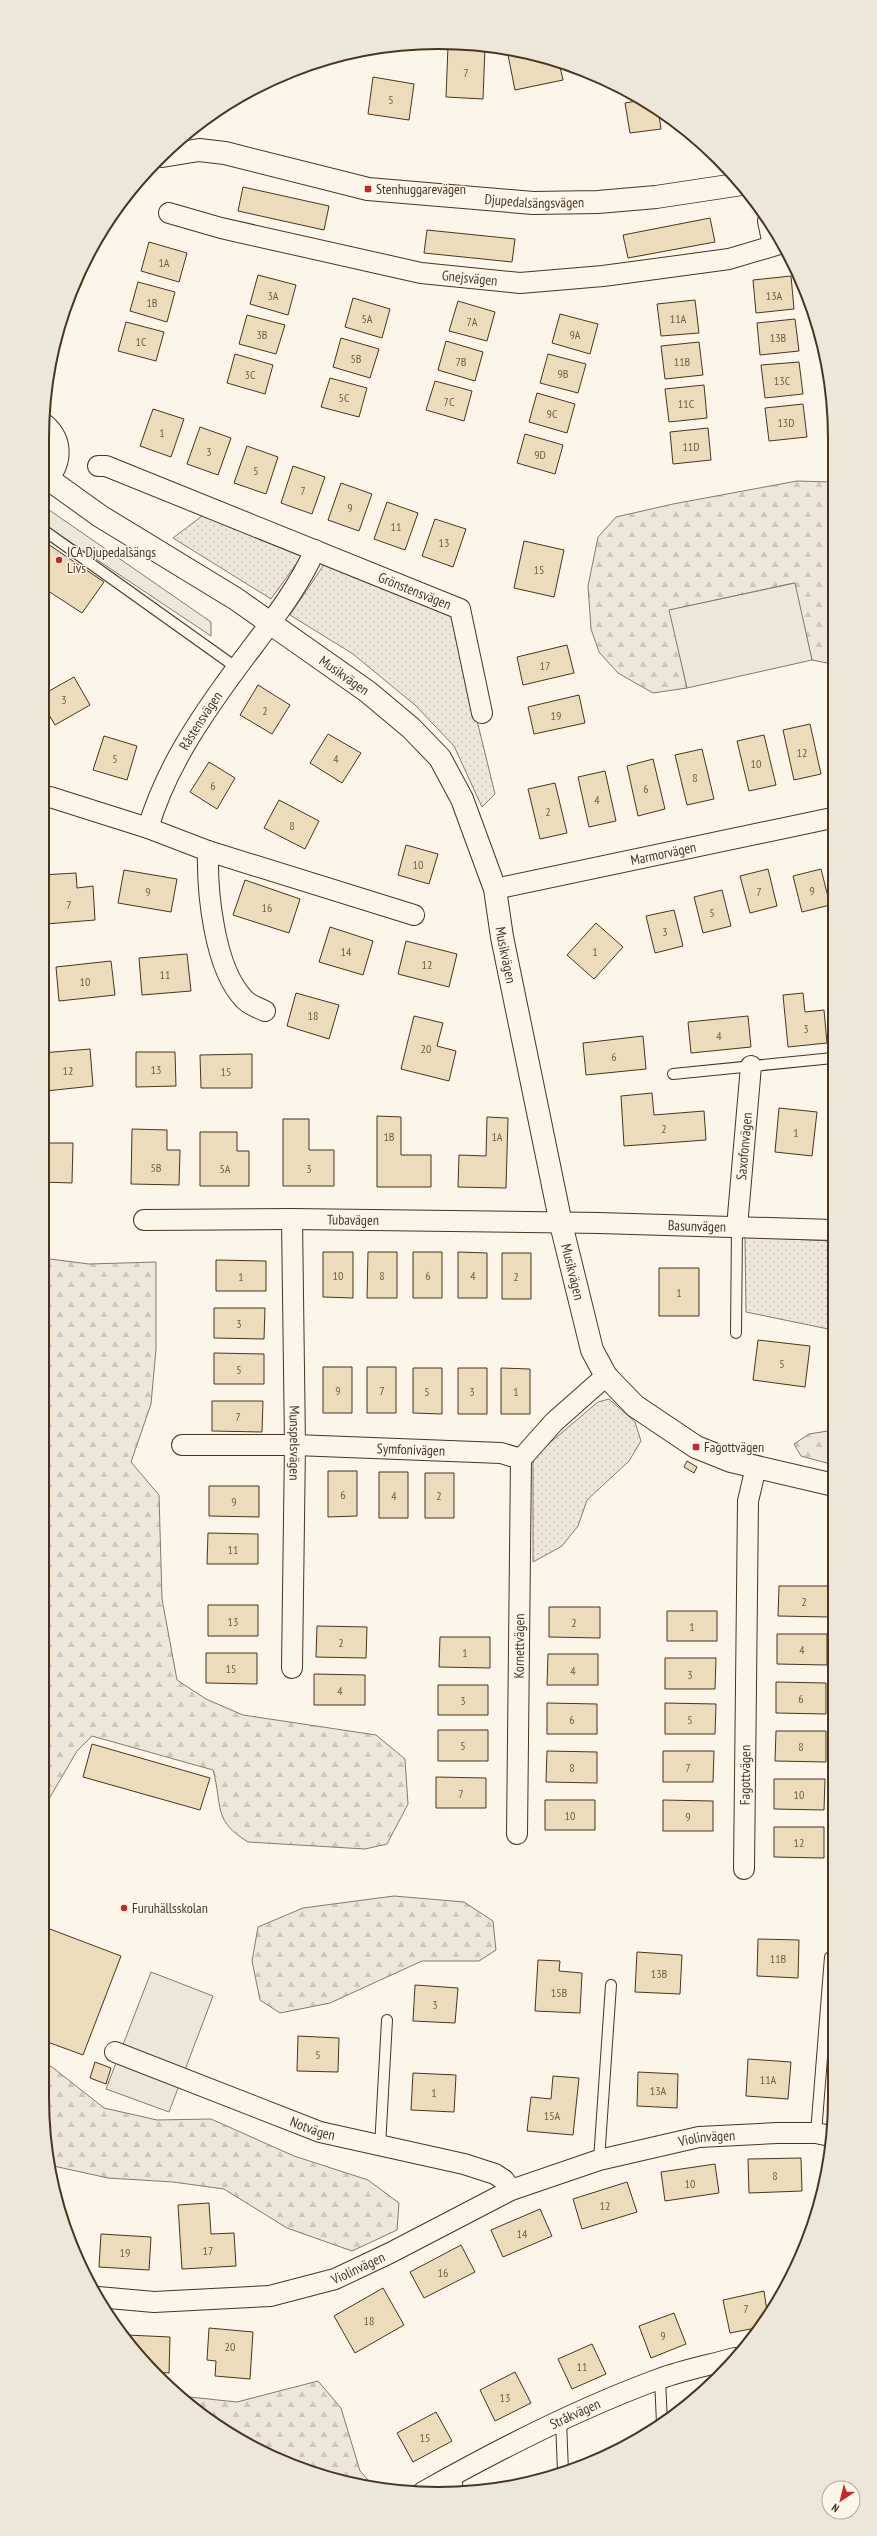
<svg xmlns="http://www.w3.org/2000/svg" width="877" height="2536" viewBox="0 0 877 2536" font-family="'PT Sans Narrow',sans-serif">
<defs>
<pattern id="grass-dots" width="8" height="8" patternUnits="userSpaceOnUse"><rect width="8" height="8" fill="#ede6d9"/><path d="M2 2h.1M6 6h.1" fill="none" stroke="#cdc6ba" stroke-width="1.8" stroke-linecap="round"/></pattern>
<pattern id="forest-firs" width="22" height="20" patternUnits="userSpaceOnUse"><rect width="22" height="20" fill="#ede6d9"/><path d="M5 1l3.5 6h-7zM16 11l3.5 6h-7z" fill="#cdc6ba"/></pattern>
</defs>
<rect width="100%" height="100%" fill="#fbf6e9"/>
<path fill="url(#grass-dots)" stroke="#887966" d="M206,513L304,553L271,599L173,538Z
M325,563L451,614L495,794L482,807L454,746L415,705L353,654L290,615Z
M745,1237L833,1241V1330L746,1312Z
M609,1399L635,1422L641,1441L629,1461L587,1500L578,1526L562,1546L533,1562V1457L598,1402Z"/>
<path fill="url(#forest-firs)" stroke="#887966" d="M797,481L832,482V664L812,660L794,583L670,610L687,688L653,693L618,673L599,652L591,629L588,586L598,537L616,517L673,504Z
M42,1258L89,1264L156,1262V1349L151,1404L131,1462L159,1495L162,1599L177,1680L206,1699L243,1715L376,1735L405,1759L408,1804L387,1844L365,1849L248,1842C212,1820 223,1806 213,1770L92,1736L77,1751L46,1804L42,1802Z
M834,1430V1465L801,1456L794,1444L809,1434Z
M394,1896L464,1902L493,1921L496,1950L479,1961H422L330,2003L280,2013L260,2000L252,1961L258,1927L303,1908Z
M42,2063L52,2067L104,2108L157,2120L211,2119L294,2156L368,2180L399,2203L397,2230L352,2251L287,2228L224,2189L173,2182L108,2178L49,2165L42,2098Z
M318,2381L341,2408L360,2471L375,2488C304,2474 233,2446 180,2396L237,2402Z"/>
<path fill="#ede6d9" stroke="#887966" d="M795,583L812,660L687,688L669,610Z"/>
<path fill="#ede7d9" stroke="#887966" d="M42,505L211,622V636L42,523Z
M151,1972L213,1996L169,2112L106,2089Z"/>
<path fill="#ecdcbc" stroke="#4a3520" d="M448,46L485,47L483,99L446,97Z
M507,50L541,55L559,62L563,80L515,90Z
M373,77L414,84L409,120L368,114Z
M643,100L658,108L661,129L630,133L625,103Z
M243,187L329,206L324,230L238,211Z
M710,218L715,242L628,258L623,235Z
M427,230L515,239L512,262L424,253Z
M149,242L187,253L179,282L141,271Z
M258,275L296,285L288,315L250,304Z
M791,276L794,309L756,313L753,280Z
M138,282L175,292L167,322L130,311Z
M353,298L390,309L382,338L345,327Z
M695,300L699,333L661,336L657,304Z
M458,301L495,312L487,341L449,331Z
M560,314L598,324L590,354L552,343Z
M247,315L285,325L276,354L239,344Z
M795,319L799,351L760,355L757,323Z
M126,322L164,332L156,361L118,351Z
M341,338L379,349L370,378L333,367Z
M446,341L483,352L475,381L438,370Z
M699,342L703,375L665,379L661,346Z
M235,354L273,365L265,394L227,383Z
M548,354L586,364L578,393L540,383Z
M799,362L803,394L765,398L761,365Z
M330,378L367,388L359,417L321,407Z
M435,381L472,391L464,421L426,410Z
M704,385L707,418L669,422L665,389Z
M537,393L575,404L567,433L529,422Z
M803,404L807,437L769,441L765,408Z
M153,409L184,419L171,457L140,446Z
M200,427L231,438L218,475L187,464Z
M708,428L711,460L673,464L670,432Z
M525,434L563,445L555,474L517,463Z
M247,446L278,457L266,494L234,483Z
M293,466L325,477L312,514L281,503Z
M341,483L372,494L359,531L328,520Z
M387,502L418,513L405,550L374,539Z
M435,519L466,529L453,567L422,556Z
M42,540L104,582L82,613L42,587L46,582L42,579Z
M524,541L564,550L554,597L514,588Z
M567,645L574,673L523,685L517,657Z
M74,677L90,705L55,725L42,703V695Z
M258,685L290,705L272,734L240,715Z
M579,695L585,723L534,734L528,707Z
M810,724L821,774L794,780L783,730Z
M328,734L361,753L342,783L310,763Z
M764,735L776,785L749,791L737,741Z
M104,736L137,746L127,780L93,770Z
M702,749L714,799L687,805L675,755Z
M653,759L665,809L638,816L627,766Z
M209,762L235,778L217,809L190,792Z
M605,771L616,821L589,827L578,777Z
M555,783L567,833L540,839L528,789Z
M279,800L319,821L305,849L264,828Z
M406,845L438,854L429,884L398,875Z
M768,869L777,906L750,913L740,876Z
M821,869L830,905L802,912L793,876Z
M124,870L177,879L171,912L118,903Z
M76,873L77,888L93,886L95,920L46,924L42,875Z
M245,880L300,899L289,933L233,915Z
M722,890L731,926L703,933L694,897Z
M674,910L683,946L655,953L646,916Z
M596,923L623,947L594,979L567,955Z
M330,927L373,941L363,975L319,962Z
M406,941L457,954L449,987L398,974Z
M187,954L191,991L142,995L139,958Z
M111,961L115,995L59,1001L56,967Z
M296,993L339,1005L329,1039L287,1026Z
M803,993L805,1012L824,1010L827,1043L788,1047L783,995Z
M414,1016L443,1023L437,1046L456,1051L449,1081L401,1069Z
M748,1016L751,1047L691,1053L688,1022Z
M643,1036L646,1069L586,1075L583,1043Z
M90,1049L93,1086L46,1091L42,1053Z
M136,1052H175L176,1086L136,1087Z
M252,1054V1088H201L200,1055Z
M652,1093L654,1115L704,1111L706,1140L624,1146L621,1096Z
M779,1108L817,1112L812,1156L775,1152Z
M377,1116L401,1117V1155H431V1187H377Z
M487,1117L508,1118L506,1188L458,1187L459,1155L486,1156Z
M283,1119H309V1150H334V1186H283Z
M132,1129L167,1130V1150H180L179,1185L131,1184Z
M200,1132H237V1151H249V1186H200Z
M42,1143H73L72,1183L42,1182Z
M323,1252H353V1298L323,1297Z
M368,1252H397V1298H367Z
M413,1252H442V1298H413Z
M458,1252L487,1253V1298H458Z
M502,1253H531V1299H502Z
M216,1260L266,1261V1291H216Z
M659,1268H699V1316H659Z
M214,1308H265L264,1339L214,1338Z
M758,1340L810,1346L805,1387L753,1380Z
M214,1353L264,1354V1384H214Z
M323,1367H352V1413H323Z
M367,1367H396V1413H367Z
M413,1368H442V1414L413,1413Z
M458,1368H487V1414H458Z
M501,1368L530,1369V1414H501Z
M212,1401H263L262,1432L212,1431Z
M687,1461L697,1467L694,1473L684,1467Z
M328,1471H357V1516L328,1517Z
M379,1472H408V1518H379Z
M425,1473H454V1518H425Z
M209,1486H259V1517L209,1516Z
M208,1533L258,1534V1564H207Z
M779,1586H829V1617L778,1616Z
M208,1605H258V1636H208Z
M549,1607H600V1638L549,1637Z
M667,1611H717V1641H667Z
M317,1626L367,1627L366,1658L316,1657Z
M777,1634H827V1665L777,1664Z
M440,1637H490V1668L439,1667Z
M206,1653H257V1684L206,1683Z
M548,1654H598V1685H547Z
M665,1658H716L715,1689H665Z
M314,1674L365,1675V1705H314Z
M776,1682L826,1683V1714L776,1713Z
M438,1685H488V1715H438Z
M547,1703L597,1704V1734H547Z
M665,1703L716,1704L715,1734H665Z
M438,1730H488V1761H438Z
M776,1731H826V1762L775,1761Z
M92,1744L210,1778L200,1810L83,1777Z
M547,1751L597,1752V1783L546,1782Z
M663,1751H714L713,1782H663Z
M436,1777L486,1778V1808H436Z
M774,1779H825L824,1810L774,1809Z
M545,1800H595V1830H545Z
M663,1800L713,1801V1831H663Z
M774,1827H824V1858L774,1857Z
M42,1926L121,1956L83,2055L42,2040Z
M758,1939L799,1940L798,1978L757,1976Z
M637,1952L682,1955L680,1994L635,1992Z
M538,1960L560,1961L559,1971L582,1973L580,2013L535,2011Z
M415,1985L458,1988L455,2023L413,2021Z
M298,2036L339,2038L338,2072L297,2071Z
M748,2059L791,2062L788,2099L746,2096Z
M95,2062L111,2068L106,2084L90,2078Z
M638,2072L678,2074L677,2108L637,2106Z
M413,2073L456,2075L454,2112L411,2110Z
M553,2076L579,2078L573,2135L527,2131L531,2097L551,2099Z
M801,2158L802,2191L749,2193L748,2159Z
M715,2164L719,2193L665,2201L661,2172Z
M627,2182L637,2212L582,2229L573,2199Z
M209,2203L211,2234L234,2233L236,2266L182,2269L178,2205Z
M540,2209L552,2236L503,2257L491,2230Z
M101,2234L151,2237L149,2270L99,2267Z
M461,2245L475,2272L424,2298L410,2272Z
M383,2288L404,2325L355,2353L334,2316Z
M764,2291L768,2318L761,2327L730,2333L723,2300Z
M674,2313L686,2344L651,2358L639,2326Z
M209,2328L253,2332L250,2379L215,2376L216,2361L207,2360Z
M127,2335L170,2337L169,2373L155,2372L127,2342Z
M592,2344L606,2374L572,2389L558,2359Z
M515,2372L531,2403L495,2421L480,2390Z
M436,2412L452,2441L413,2462L397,2433Z"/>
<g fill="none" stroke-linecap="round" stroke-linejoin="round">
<defs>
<path id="lane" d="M42,529L237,668
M673,1074L833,1058
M736,1333L737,1227
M816,2133L830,1957
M380,2147L387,2020
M599,2160L611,1985
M660,2378L662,2424
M561,2420L563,2472
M456,2473L458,2493"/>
<g id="street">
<path id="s1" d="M169,213L221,228L421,273L520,283L603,276L729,259L783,243"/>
<path d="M768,221L773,245"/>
<path id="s2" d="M98,466H106L460,609L482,713"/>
<path d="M50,797L148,828L208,851L414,915"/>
<path id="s3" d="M148,828C166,768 200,718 236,669C264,631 296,593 315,550"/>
<path d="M208,851C207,892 214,968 244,999C249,1005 259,1008 265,1011"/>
<path id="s4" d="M495,889L832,818"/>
<path id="s5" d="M292,1219L295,1445L292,1668"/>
<path id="s6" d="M144,1220L292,1219L599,1223L833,1230"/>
<path id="s7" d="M737,1227L751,1066"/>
<path id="s8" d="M182,1445H295L501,1453L521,1459"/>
<path d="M521,1459L554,1422L606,1376"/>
<path id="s9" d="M517,1834L521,1459"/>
<path id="s10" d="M744,1869L748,1501L756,1467"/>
<path id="s11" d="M115,2052L320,2132L464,2164L495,2174L504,2180L511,2190"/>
<path id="s12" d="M98,2297L154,2302L270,2296L335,2279L390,2253L511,2190L599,2160L699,2137L777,2133H816L830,2136"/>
<path id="s13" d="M423,2492C499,2449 577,2409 659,2379C683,2370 710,2365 735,2358"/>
</g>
<g id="secondary">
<path id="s14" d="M162,156L199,150L225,153L368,189L533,203L598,202L656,197L742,184"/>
<path id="s15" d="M47,478L100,516L236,599L368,692L411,728L440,758L462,799L495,889L502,937L561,1224L592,1350L606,1376L635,1406L696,1447L731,1461L834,1485"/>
<path d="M42,482C62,466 63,441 44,425"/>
</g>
</defs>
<use href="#lane" stroke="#4a3520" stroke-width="12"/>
<use href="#street" stroke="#4a3520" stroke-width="22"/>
<use href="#secondary" stroke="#4a3520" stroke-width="24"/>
<use href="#lane" stroke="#fbf6e9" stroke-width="10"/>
<use href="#street" stroke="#fbf6e9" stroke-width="20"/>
<use href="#secondary" stroke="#fbf6e9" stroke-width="22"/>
</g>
<g fill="#c62828" stroke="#fbf6e9" stroke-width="1.5">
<rect x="364" y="185" width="8" height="8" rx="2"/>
<circle cx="59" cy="560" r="4"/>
<rect x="692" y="1443" width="8" height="8" rx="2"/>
<circle cx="124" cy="1908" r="4"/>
</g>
<g text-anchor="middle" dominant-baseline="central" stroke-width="3" stroke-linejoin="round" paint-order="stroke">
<g font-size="12" fill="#725f47">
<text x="466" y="72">7</text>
<text x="391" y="99">5</text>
<text x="164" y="262">1A</text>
<text x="273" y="295">3A</text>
<text x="774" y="295">13A</text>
<text x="152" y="302">1B</text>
<text x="367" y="318">5A</text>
<text x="678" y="318">11A</text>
<text x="472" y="321">7A</text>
<text x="262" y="334">3B</text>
<text x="575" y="334">9A</text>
<text x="778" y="337">13B</text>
<text x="141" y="341">1C</text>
<text x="356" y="358">5B</text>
<text x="461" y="361">7B</text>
<text x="682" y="361">11B</text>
<text x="563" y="373">9B</text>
<text x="250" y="374">3C</text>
<text x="782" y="380">13C</text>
<text x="344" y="397">5C</text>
<text x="449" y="401">7C</text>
<text x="686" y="403">11C</text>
<text x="552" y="413">9C</text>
<text x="786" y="422">13D</text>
<text x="162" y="432">1</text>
<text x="691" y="446">11D</text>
<text x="209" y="451">3</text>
<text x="540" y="454">9D</text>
<text x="256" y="470">5</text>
<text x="303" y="490">7</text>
<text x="350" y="507">9</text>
<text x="396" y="526">11</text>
<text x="444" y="542">13</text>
<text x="539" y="569">15</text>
<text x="545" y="665">17</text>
<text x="64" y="699">3</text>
<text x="265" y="710">2</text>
<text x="556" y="715">19</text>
<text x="802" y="752">12</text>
<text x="115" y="758">5</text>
<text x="336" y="758">4</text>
<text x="756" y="763">10</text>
<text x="695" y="777">8</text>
<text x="213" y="785">6</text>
<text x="646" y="788">6</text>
<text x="597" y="799">4</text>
<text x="548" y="811">2</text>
<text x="292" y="825">8</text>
<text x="418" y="864">10</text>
<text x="812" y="890">9</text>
<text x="148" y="891">9</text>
<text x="759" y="891">7</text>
<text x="69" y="904">7</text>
<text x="267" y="907">16</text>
<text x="712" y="912">5</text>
<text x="665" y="931">3</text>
<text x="346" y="951">14</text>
<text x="595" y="951">1</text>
<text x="427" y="964">12</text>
<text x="165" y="974">11</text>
<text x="85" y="981">10</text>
<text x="313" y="1015">18</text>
<text x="806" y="1028">3</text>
<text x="719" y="1035">4</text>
<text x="426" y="1048">20</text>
<text x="614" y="1056">6</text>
<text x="156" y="1069">13</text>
<text x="68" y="1070">12</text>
<text x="226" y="1071">15</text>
<text x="664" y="1128">2</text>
<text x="796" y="1132">1</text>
<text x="389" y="1136">1B</text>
<text x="497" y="1136">1A</text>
<text x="156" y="1167">5B</text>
<text x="225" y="1168">5A</text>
<text x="309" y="1168">3</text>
<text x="338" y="1275">10</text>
<text x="382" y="1275">8</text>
<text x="428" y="1275">6</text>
<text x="473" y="1275">4</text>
<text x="241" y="1276">1</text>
<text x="516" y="1276">2</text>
<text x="679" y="1292">1</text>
<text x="239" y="1323">3</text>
<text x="782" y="1363">5</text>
<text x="239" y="1369">5</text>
<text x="338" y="1390">9</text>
<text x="382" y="1390">7</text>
<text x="427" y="1391">5</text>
<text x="472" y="1391">3</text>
<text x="516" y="1391">1</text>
<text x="238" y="1416">7</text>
<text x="343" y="1494">6</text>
<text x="394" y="1495">4</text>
<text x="439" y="1495">2</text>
<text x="234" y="1501">9</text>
<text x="233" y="1549">11</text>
<text x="804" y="1601">2</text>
<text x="233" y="1621">13</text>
<text x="574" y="1622">2</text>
<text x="692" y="1626">1</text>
<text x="341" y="1642">2</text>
<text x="802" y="1649">4</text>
<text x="465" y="1652">1</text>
<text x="231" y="1668">15</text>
<text x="573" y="1670">4</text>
<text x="690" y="1674">3</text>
<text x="340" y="1690">4</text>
<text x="801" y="1698">6</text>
<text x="463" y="1700">3</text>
<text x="572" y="1719">6</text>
<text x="690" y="1719">5</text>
<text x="463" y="1745">5</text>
<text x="801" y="1746">8</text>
<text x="572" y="1767">8</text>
<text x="688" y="1767">7</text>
<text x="461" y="1793">7</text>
<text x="799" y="1794">10</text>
<text x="570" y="1815">10</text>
<text x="688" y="1816">9</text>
<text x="799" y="1842">12</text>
<text x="778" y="1958">11B</text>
<text x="659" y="1973">13B</text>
<text x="559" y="1992">15B</text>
<text x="435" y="2004">3</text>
<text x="318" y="2054">5</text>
<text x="768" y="2079">11A</text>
<text x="658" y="2090">13A</text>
<text x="434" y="2092">1</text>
<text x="552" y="2115">15A</text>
<text x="775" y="2175">8</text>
<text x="690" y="2183">10</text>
<text x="605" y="2205">12</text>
<text x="522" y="2233">14</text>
<text x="208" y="2250">17</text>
<text x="125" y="2252">19</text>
<text x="443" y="2272">16</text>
<text x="746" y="2308">7</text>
<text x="369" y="2320">18</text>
<text x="663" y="2335">9</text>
<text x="230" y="2346">20</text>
<text x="582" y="2366">11</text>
<text x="505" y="2397">13</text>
<text x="425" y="2437">15</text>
</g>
<g font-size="14" fill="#4a3520" stroke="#fbf6e9" text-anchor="start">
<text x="376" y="189">Stenhuggarevägen</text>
<text x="67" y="552">ICA Djupedalsängs<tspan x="67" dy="16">Livs</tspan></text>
<text x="704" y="1447">Fagottvägen</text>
<text x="132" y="1908">Furuhällsskolan</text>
</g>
<g font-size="14" fill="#4a3520" stroke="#fbf6e9">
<text stroke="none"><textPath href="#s14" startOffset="378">Djupedalsängsvägen</textPath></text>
<text stroke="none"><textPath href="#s1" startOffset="308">Gnejsvägen</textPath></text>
<text stroke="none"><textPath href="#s2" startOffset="341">Grönstensvägen</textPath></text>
<text stroke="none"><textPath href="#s15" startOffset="357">Musikvägen</textPath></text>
<text stroke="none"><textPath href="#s3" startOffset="120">Råstensvägen</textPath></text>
<text stroke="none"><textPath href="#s4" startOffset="172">Marmorvägen</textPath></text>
<text stroke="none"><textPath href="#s15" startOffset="693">Musikvägen</textPath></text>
<text stroke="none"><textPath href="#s7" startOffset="81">Saxofonvägen</textPath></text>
<text stroke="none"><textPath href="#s6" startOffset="209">Tubavägen</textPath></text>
<text stroke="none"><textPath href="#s6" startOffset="553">Basunvägen</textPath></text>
<text stroke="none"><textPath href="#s15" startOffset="1017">Musikvägen</textPath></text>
<text stroke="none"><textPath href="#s5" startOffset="224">Munspelsvägen</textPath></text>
<text stroke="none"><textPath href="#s8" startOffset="229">Symfonivägen</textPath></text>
<text stroke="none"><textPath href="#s9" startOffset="188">Kornettvägen</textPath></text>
<text stroke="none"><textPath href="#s10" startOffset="94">Fagottvägen</textPath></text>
<text stroke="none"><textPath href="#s11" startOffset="212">Notvägen</textPath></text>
<text stroke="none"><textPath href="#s12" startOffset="640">Violinvägen</textPath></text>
<text stroke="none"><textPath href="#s12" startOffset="265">Violinvägen</textPath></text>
<text stroke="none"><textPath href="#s13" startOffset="171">Stråkvägen</textPath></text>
</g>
</g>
<path d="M0 0H877V2536H0ZM438 49H439A389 389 0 0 1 828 438V2098A389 389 0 0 1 439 2487H438A389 389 0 0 1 49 2098V438A389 389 0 0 1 438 49Z" fill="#ede7d9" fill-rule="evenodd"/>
<path fill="none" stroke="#4a3520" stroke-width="2" d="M438 49H439A389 389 0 0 1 828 438V2098A389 389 0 0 1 439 2487H438A389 389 0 0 1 49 2098V438A389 389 0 0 1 438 49Z"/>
<g transform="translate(841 2500) rotate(215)"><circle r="19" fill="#fbf6e9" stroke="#b4a999"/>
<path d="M0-3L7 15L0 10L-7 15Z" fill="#c62828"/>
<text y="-6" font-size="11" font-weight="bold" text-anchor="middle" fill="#4a3520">N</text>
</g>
</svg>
